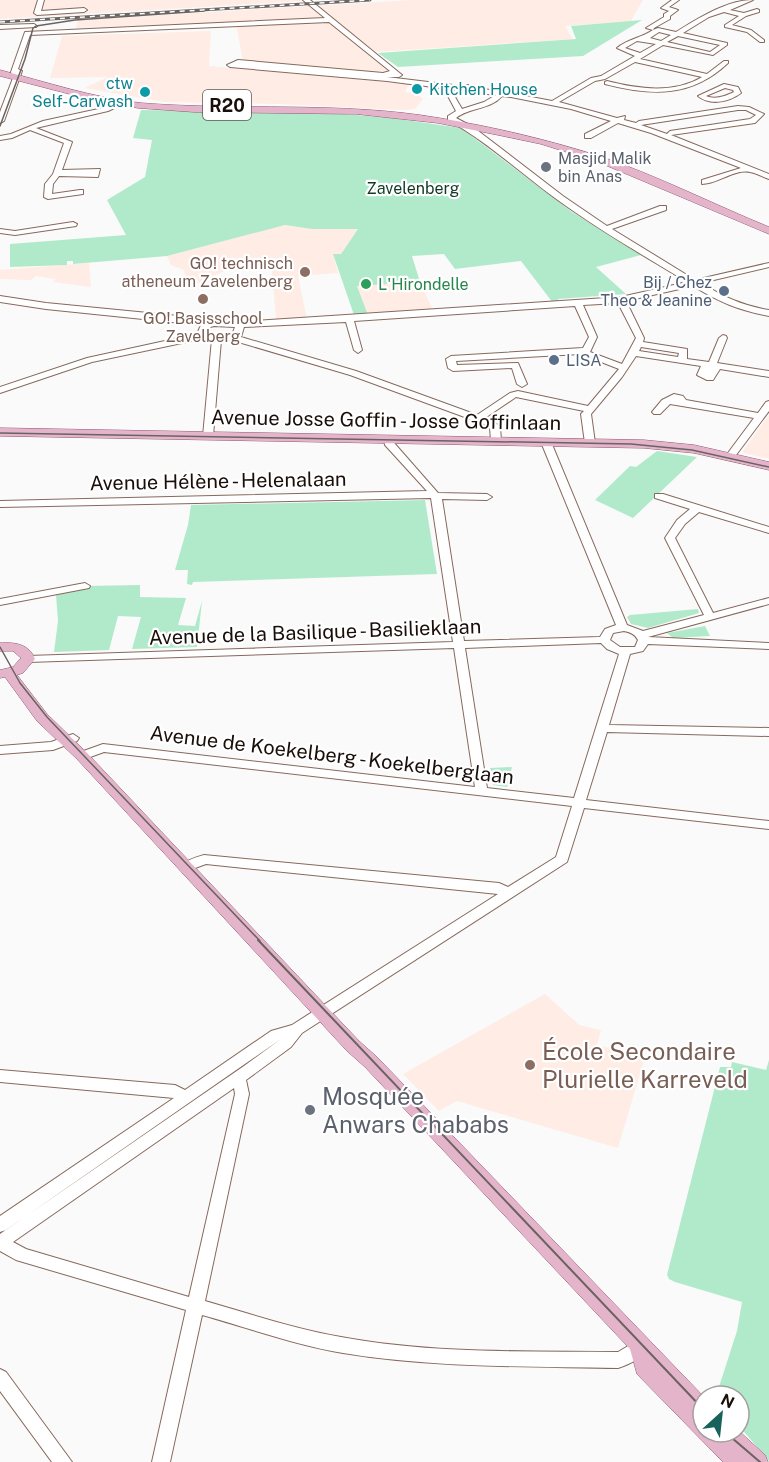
<svg xmlns="http://www.w3.org/2000/svg" width="769" height="1462" viewBox="0 0 769 1462" font-family="'Public Sans',sans-serif">
<rect width="100%" height="100%" fill="#fafafa"/>
<path fill="#feece5" d="M0,0H302L303,1L0,19Z
M410,0H643L631,21L565,26L573,39L377,52L313,6Z
M308,6L388,70L373,73L243,61L236,23L76,28L78,20Z
M211,31L209,66L409,84L405,92L416,93L423,99L415,109L405,110L279,104L164,102L85,88L108,77L50,78L62,36Z
M285,225L312,229H358L341,254H333L338,273L298,276L307,319H276L272,270L229,269L196,284H187L184,270L171,265L167,256Z
M89,263L91,287L53,282L56,279L36,276L31,280L0,279V270Z
M420,282L433,310L368,315L357,286Z
M769,415V459L744,453L743,451Z
M545,994L579,1025L601,1030L597,1045L645,1057L618,1148L457,1101L439,1111L403,1074Z"/>
<path fill="#b1eaca" d="M642,20L583,56L398,67L378,53L576,39L571,26Z
M141,110L333,113L391,118L461,128L572,212L641,255L596,267L626,294L558,299L559,302L553,303L521,261L455,269L444,254L412,256L420,282L357,286L368,315H354L333,254H341L358,229H312L285,225L167,256L73,264V261H67V265L10,267V244L126,235L107,200L145,177L152,140L133,138Z
M657,451L697,457L633,518L595,500L630,466L636,467Z
M425,500L437,574L193,582L192,585L187,584L188,570H175L188,525L191,505Z
M140,585V597L186,598L178,625L195,626L202,601L197,647L132,649L141,617L118,616L109,650L54,652L58,621L56,595L83,589L84,586Z
M698,609L699,613L648,628L631,624L627,617L630,615Z
M705,626L710,636L673,638L667,633Z
M512,767L507,787L493,785L490,768Z
M769,1060V1461L739,1426V1396H716L737,1331L742,1302L675,1282L669,1279L667,1275L720,1067H731L732,1062L766,1070Z"/>
<g fill="none" stroke-linecap="round" stroke-linejoin="round">
<defs>
<path id="minor" d="M38,0H44L41,11L84,8L87,10L84,12L37,15L34,13Z
M303,0H310L402,75L399,77H387L461,86L468,85V87L498,91L502,89L505,92L552,101L591,78L601,76L635,56L617,48C628,39 641,38 653,30L646,28L664,17V14L669,11L661,8L672,0H679L669,7L678,10L670,16V19L654,28L653,30L658,28L676,32C699,18 727,0 753,0L730,10L744,13L757,9L759,10V12L746,16L732,25L751,30L764,40V42H760L747,32L725,27V25L739,16L724,12L709,17L683,33L727,43V45L713,55L663,45L640,59L707,74L724,61H728V63C691,98 651,96 605,84V82L607,81C638,89 674,94 702,77L635,62L605,79L595,81L559,102L617,118L625,116L624,120L636,123L639,121L738,106L749,107L764,114L755,123L671,135L769,174V179C763,177 756,173 750,172C733,169 718,184 702,184V180L741,168L651,133L618,123L591,138H585V134L611,121L571,109L511,97L502,96C490,110 470,107 456,118L473,127L563,196L607,226L660,206H666V210L612,229L695,280L769,263V267L701,283C724,297 743,306 769,310V316C738,310 719,302 693,286L626,301L644,338L643,342L687,349V359L709,362L719,338L723,335L726,336L727,338L717,363L769,371V377L720,369L713,380H707L697,375L701,366L636,356L622,377L591,414L595,443L590,446L585,443L581,414L584,411L516,397L485,418L500,426L501,441L496,444L491,441L490,427L481,423L350,375L235,341L221,340L213,436L208,439L203,436L212,339H201L92,362L0,393V387L87,358L197,334L201,325L46,309L0,302V296L46,303L240,322L621,297L687,282C643,255 597,229 555,198C520,172 487,142 448,120V116L456,111L448,96L456,90L387,81L230,67L227,65L238,60L383,73L390,71L329,22L30,35L18,69L22,71L4,121L0,123V112L13,78L11,72L25,32L325,18ZM659,32L671,35L661,41L650,38ZM678,36L720,45L710,52L667,42ZM637,41L656,44L640,53L625,48ZM463,91L496,95L484,102L462,109L455,97ZM738,110H746L756,115L750,119L670,131L667,134L641,125ZM618,303L636,338L622,364L590,352L597,337L583,305ZM575,306L589,337L583,348L451,356L446,359L448,368L453,371L512,368L517,384L522,387L527,384L518,363L457,365L456,361L581,354L619,369L588,406L518,391L510,393L477,415L356,371L241,337L244,327L346,322L354,350L358,353L362,350L354,321ZM214,326L235,327L232,335L206,334L207,328ZM641,347L679,353L678,357L639,351Z
M34,24L37,26L36,27L0,29V25Z
M724,84L738,87L741,93C729,102 710,106 698,96ZM725,88L733,90L734,92C726,96 715,100 706,96Z
M123,100L125,101V103L108,111L36,128L72,142L62,170L100,169L98,177L59,176L53,184L52,194L80,190H83V194L48,199L44,197L45,184L53,174L64,143L30,130L12,138L0,140V136L11,134L43,121L103,108Z
M73,222L77,224L76,226L15,235L0,233V229L15,231Z
M674,394L683,396L686,400L758,413L766,402L769,401V411L733,459L730,460L725,457L754,418L670,404L660,414H654L652,412L662,400Z
M389,436L392,437L395,444L438,493L487,494L492,497L487,500L442,499L464,641L600,637L605,629L616,625L541,442L543,440H549L551,442L627,625L643,631L704,615L665,538L677,520L690,509L655,498V494H663L769,527V533L699,512L685,524L675,538L713,613L769,598V604L648,637L769,643V649L648,644L643,651L630,654L609,725L769,728V736L607,732L586,800L769,821V829L584,808L567,862L302,1033L291,1047L246,1080L249,1094L205,1301C250,1314 295,1329 341,1337C432,1354 526,1351 618,1352L640,1339L646,1342L648,1347C643,1358 630,1364 618,1368C526,1366 434,1368 343,1353C295,1345 249,1328 202,1315L170,1462H152L186,1310L16,1260L0,1251V1234L244,1066L281,1039L6,1230L0,1232V1216L174,1098L0,1082V1070L175,1085L185,1090L271,1031L292,1025L498,894L206,864L187,871L182,870L180,867C185,860 197,857 204,855L499,883L508,887L556,857L572,806L104,752L82,760L76,756L78,753L103,744L475,787L454,648L28,662L22,659L28,656L453,642L431,498L0,507V501L427,491L385,445L384,439ZM624,631C630,632 635,634 638,640L635,647H620L610,640L613,633ZM601,643L607,649L619,654L574,798L487,788L465,648ZM234,1088L235,1094L189,1297L26,1249L13,1242Z
M85,583L90,586L89,588L0,605V599Z
M73,734L79,738L77,741L53,750L0,754V746L51,742Z
M0,1369L6,1372L72,1462H52L0,1391Z"/>
<path id="major" d="M0,70C46,82 94,98 141,103C240,111 341,101 439,118C494,127 549,140 602,157C658,176 715,205 769,227V234L598,162L541,144L498,135L438,123L356,114L194,112L138,108L85,98L0,76Z
M0,428L644,440L694,445L769,462V470L694,453L644,448L0,436Z
M0,643C15,642 29,644 35,659L23,673L17,675L47,714L87,753L359,1041L377,1057L703,1396V1432L739,1431L765,1455L768,1462H723L637,1374L630,1349L365,1067L347,1051L77,759L37,721L5,677L0,678V670L13,667L21,658L13,651H0Z"/>
</defs>
<use href="#minor" stroke="#87695c" stroke-width="2"/>
<use href="#major" stroke="#915970" stroke-width="1"/>
<use href="#minor" fill="#fff" fill-rule="evenodd"/>
<use href="#major" fill="#e4b4cb" fill-rule="evenodd"/>
<path stroke="#6a6360" stroke-width="1.5" d="M0,126L25,59L33,28L36,26L75,20L204,11
M0,433L631,444L692,450L769,467
M0,647L20,683L47,717L260,941"/>
<path stroke="#6a6360" stroke-width="2" d="M258,940L703,1409
M725,1432L760,1462"/>
<defs>
<path id="rail" d="M0,22L370,0"/>
</defs>
<use href="#rail" stroke="#6a6360" stroke-width="3"/>
<use href="#rail" stroke="#fff" stroke-width="1.5" stroke-dasharray="5" stroke-linecap="butt"/>
</g>
<g fill="#0f9aa8" stroke="#fff" stroke-width="2">
<circle cx="417" cy="89" r="6"/>
<circle cx="145" cy="92" r="6"/>
</g>
<g fill="#6b7280" stroke="#fff" stroke-width="2">
<circle cx="546" cy="167" r="6"/>
<circle cx="310" cy="1110" r="6"/>
</g>
<g fill="#8d6e63" stroke="#fff" stroke-width="2">
<circle cx="305" cy="272" r="6"/>
<circle cx="203" cy="299" r="6"/>
<circle cx="530" cy="1065" r="6"/>
</g>
<circle fill="#2e9e5b" stroke="#fff" stroke-width="2" cx="366" cy="284" r="6"/>
<g fill="#5c6f8a" stroke="#fff" stroke-width="2">
<circle cx="724" cy="291" r="6"/>
<circle cx="554" cy="360" r="6"/>
</g>
<g text-anchor="middle" dominant-baseline="central" stroke-width="4.5" stroke-linejoin="round" paint-order="stroke">
<g font-size="16" fill="#0d838f" stroke="#fff" text-anchor="end">
<text x="133" y="83">ctw<tspan x="133" dy="18">Self-Carwash</tspan></text>
<text x="429" y="89" text-anchor="start">Kitchen House</text>
</g>
<g font-size="16" fill="#5b616d" stroke="#fff" text-anchor="start">
<text x="558" y="158">Masjid Malik<tspan x="558" dy="18">bin Anas</tspan></text>
</g>
<g font-size="16" fill="#103a26" stroke="#fff">
<text x="413" y="188">Zavelenberg</text>
</g>
<g font-size="16" fill="#785e54" stroke="#fff" text-anchor="end">
<text x="293" y="263">GO! technisch<tspan x="293" dy="18">atheneum Zavelenberg</tspan></text>
<text x="203" y="318" text-anchor="middle">GO! Basisschool<tspan x="203" dy="18">Zavelberg</tspan></text>
</g>
<g font-size="16" fill="#4e5e75" stroke="#fff" text-anchor="end">
<text x="712" y="282">Bij / Chez<tspan x="712" dy="18">Theo &amp; Jeanine</tspan></text>
<text x="566" y="360" text-anchor="start">LISA</text>
</g>
<g font-size="16" fill="#27864d" stroke="#fff" text-anchor="start">
<text x="378" y="284">L'Hirondelle</text>
</g>
<rect fill="#fff" stroke="#5e5653" stroke-width="1.5" x="203" y="90" width="48" height="30" rx="4.5"/>
<g font-size="18" font-weight="bold" fill="#190e09">
<text x="227" y="105">R20</text>
</g>
<g font-size="20" fill="#190e09" stroke="#fff">
<text transform="translate(386 420) rotate(1)">Avenue Josse Goffin - Josse Goffinlaan</text>
<text transform="translate(218 481) rotate(-1)">Avenue Hélène - Helenalaan</text>
<text transform="translate(315 632) rotate(-2)">Avenue de la Basilique - Basilieklaan</text>
<text transform="translate(332 755) rotate(7)">Avenue de Koekelberg - Koekelberglaan</text>
</g>
<g font-size="24" fill="#785e54" stroke="#fff" text-anchor="start">
<text x="542" y="1051">École Secondaire<tspan x="542" dy="28">Plurielle Karreveld</tspan></text>
</g>
<g font-size="24" fill="#5b616d" stroke="#fff" text-anchor="start">
<text x="322" y="1096">Mosquée<tspan x="322" dy="28">Anwars Chababs</tspan></text>
</g>
</g>
<g transform="translate(721 1414) rotate(27)"><circle r="28" fill="#ffffff" stroke="#a39f9d" stroke-width="1.5"/>
<path d="M0-4.5L10 22L0 15L-10 22Z" fill="#17635b"/>
<text y="-9" font-size="16" font-weight="bold" text-anchor="middle" fill="#190e09">N</text>
</g>
</svg>
